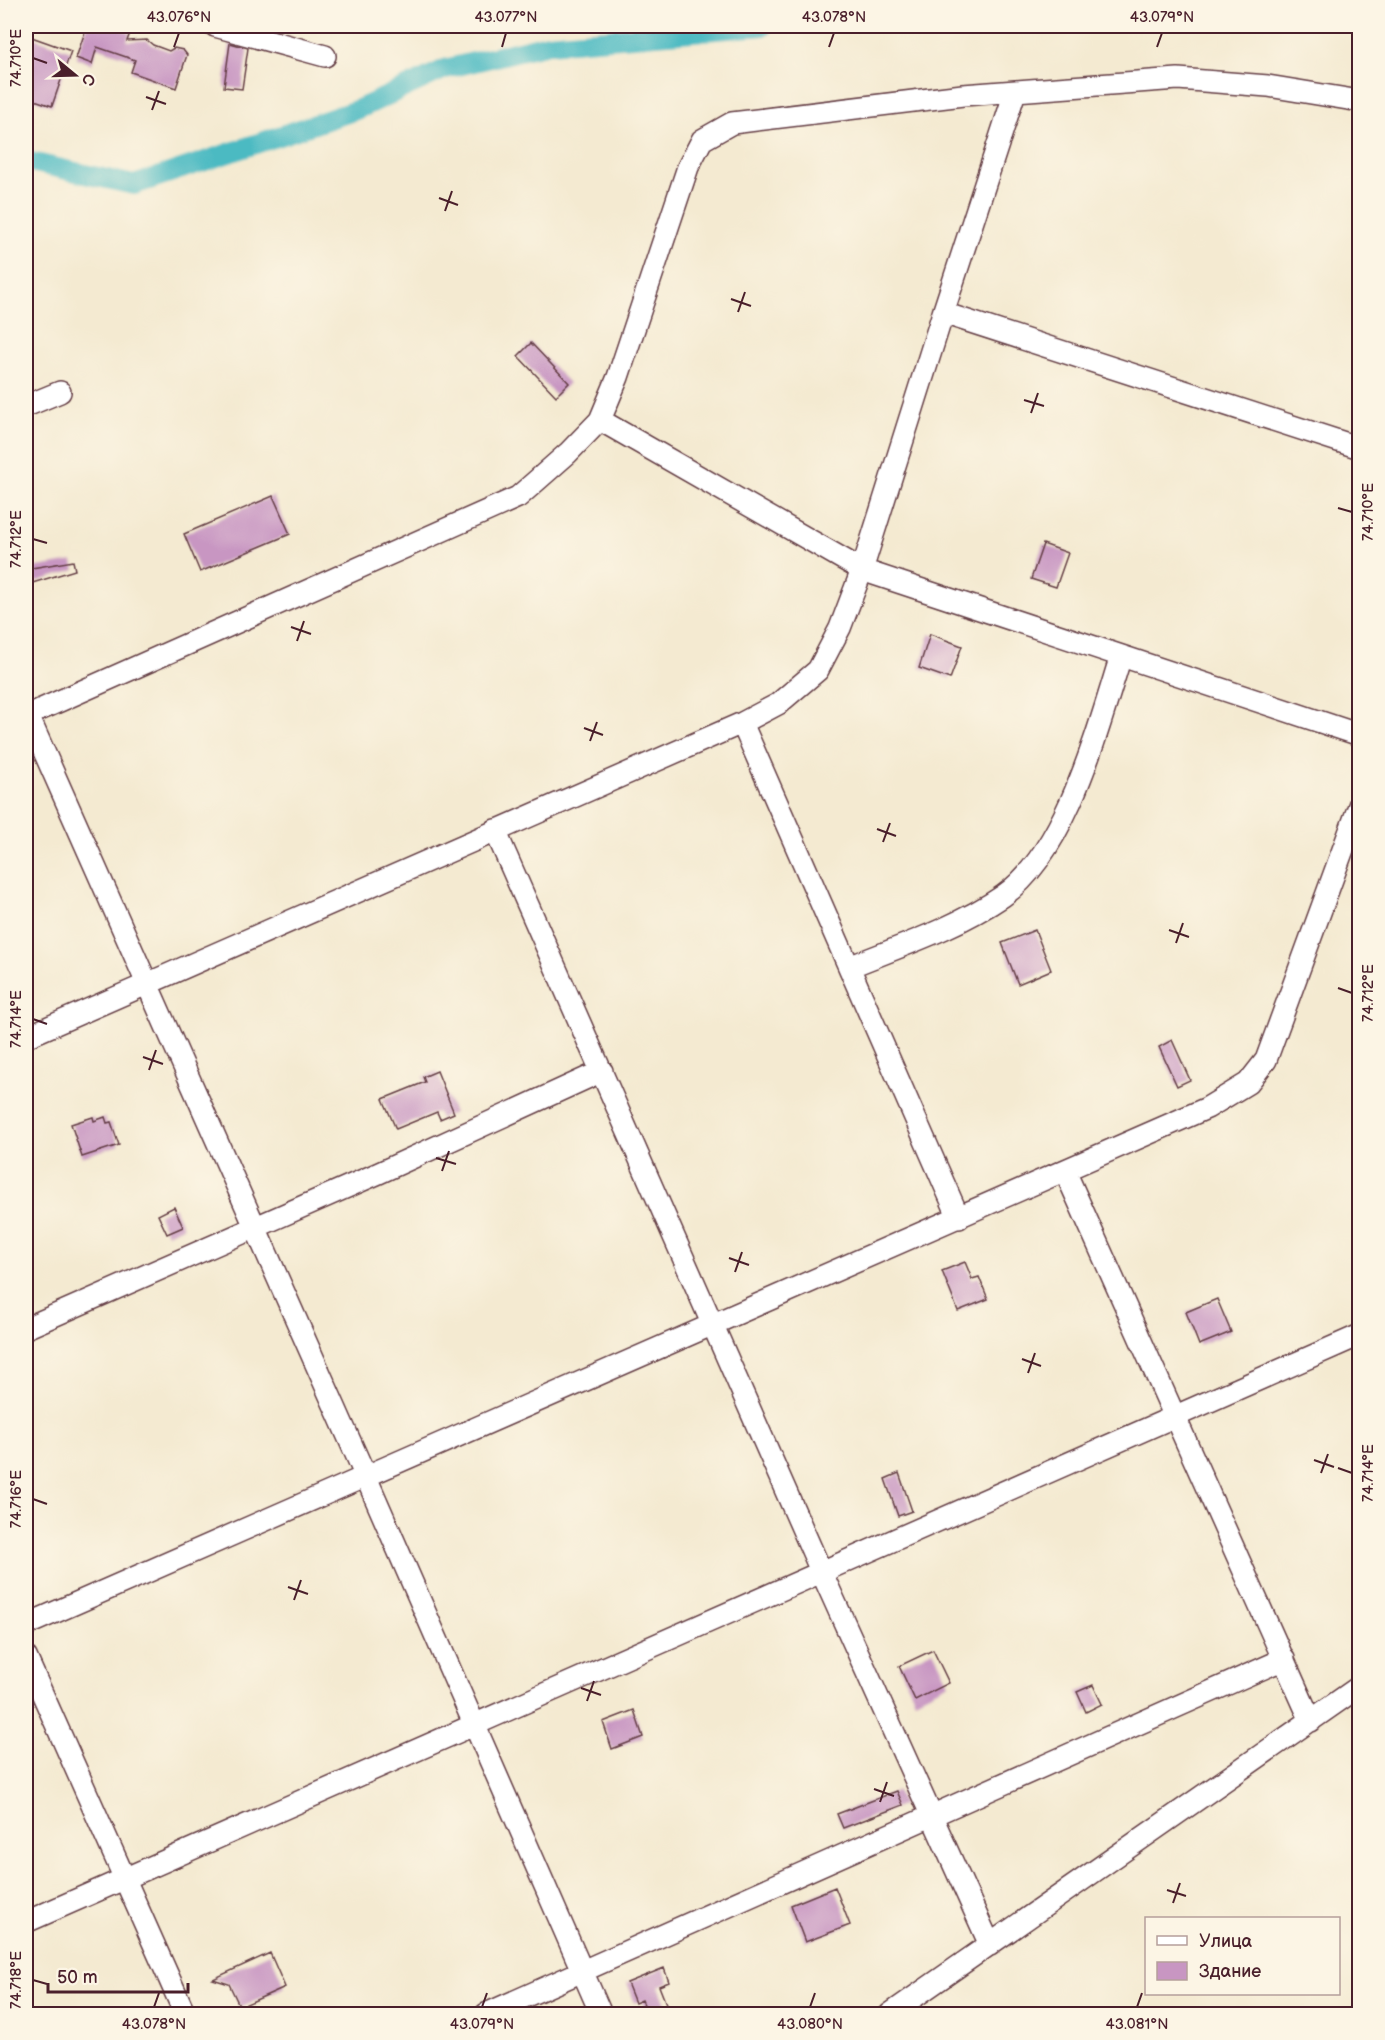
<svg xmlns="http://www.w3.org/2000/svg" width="1385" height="2040" viewBox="0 0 1385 2040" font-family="'Balsamiq Sans',sans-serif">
<rect width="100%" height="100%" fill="#fcf5e5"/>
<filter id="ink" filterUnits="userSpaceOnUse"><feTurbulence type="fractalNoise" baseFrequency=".0167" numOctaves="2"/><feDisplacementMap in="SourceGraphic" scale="12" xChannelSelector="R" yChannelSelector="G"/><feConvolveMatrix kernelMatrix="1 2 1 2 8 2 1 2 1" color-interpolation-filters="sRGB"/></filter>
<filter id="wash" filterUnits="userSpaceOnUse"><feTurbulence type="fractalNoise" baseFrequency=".008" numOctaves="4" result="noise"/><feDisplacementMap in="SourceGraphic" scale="24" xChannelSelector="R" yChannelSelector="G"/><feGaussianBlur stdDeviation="1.35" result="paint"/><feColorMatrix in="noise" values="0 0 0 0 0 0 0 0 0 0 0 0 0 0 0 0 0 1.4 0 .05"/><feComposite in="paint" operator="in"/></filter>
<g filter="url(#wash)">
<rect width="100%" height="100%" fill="#f4ead1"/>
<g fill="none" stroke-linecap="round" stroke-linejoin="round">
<path stroke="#4bbac2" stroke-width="20" d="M26,161L134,185L359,109L445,69L548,44L763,26"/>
</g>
<g id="blocks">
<path fill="#c896c2" d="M87,26H123L122,30L130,33L127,41L147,40L153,45L169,51L174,48L183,50L187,55L176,88L131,72L135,60L97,47L92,64L76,58Z
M26,35L71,51L52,106L26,97Z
M230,43L248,48L242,89L224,87Z
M531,343L569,383L556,396L518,356Z
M273,496L290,534L200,572L184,534Z
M1043,544L1068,553L1056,587L1031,579Z
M73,561L75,570L26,585V569Z
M930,634L962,646L950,679L919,668Z
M1035,930L1051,970L1018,984L1002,943Z
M1172,1040L1190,1080L1177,1086L1159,1047Z
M437,1071L454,1113L440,1119L437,1112L396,1129L383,1099L425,1082L423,1077Z
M93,1117L94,1121L105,1117L107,1123L111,1122L119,1145L82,1157L71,1124Z
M174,1207L183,1227L167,1234L158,1215Z
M965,1262L972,1279L979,1277L988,1299L958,1311L942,1271Z
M1217,1299L1231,1332L1199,1345L1186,1312Z
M899,1473L912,1511L898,1516L885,1479Z
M933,1650L949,1683L915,1700L899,1666Z
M1093,1685L1102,1704L1086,1712L1077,1692Z
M634,1710L643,1737L612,1749L603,1722Z
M897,1791L903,1805L843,1828L837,1814Z
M835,1887L850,1925L805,1942L791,1905Z
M270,1953L285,1987L240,2007L229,1984L213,1979Z
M664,1968L669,1982L659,1986L670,2014H648L642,2000L635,2003L627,1983Z"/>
</g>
</g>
<g filter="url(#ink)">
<use href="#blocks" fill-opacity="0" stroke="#643d44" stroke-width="1.5"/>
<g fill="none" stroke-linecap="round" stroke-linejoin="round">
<defs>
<path id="minor" d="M215,26L325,56
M1015,92L943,313L1360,448
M26,406L60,392
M600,420L862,570L1360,735
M26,711L366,1477L601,2014
M26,716L518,497L568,453L600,420L618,377L688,167L702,140L732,123L963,95L1178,79L1268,86L1360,101
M742,723L959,1218
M495,830L821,1571L990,1945
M849,967C901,946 956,928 1003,896C1067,851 1098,728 1121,656
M26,1037L742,723L778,704L818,670L840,628L862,570L943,313
M1065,1171L1311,1721
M26,1328L379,1173L602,1071
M26,1625L1207,1108L1248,1083L1266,1060L1360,803
M26,1657L185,2014
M26,1922L1360,1335
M486,2014L1284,1659
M890,2014L1360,1686"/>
</defs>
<use href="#minor" stroke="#643d44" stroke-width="24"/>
<use href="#minor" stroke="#fff" stroke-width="21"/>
</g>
</g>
<path fill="none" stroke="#4a1f2b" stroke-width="2" d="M174,47L179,33M502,47L506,33M829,47L834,33M1157,47L1162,33M33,58L47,63M146,97L166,104M152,110L159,91M439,198L458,205M445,211L452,191M731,299L751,306M738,312L745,292M1024,400L1044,406M1031,413L1038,393M1338,508L1352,512M33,539L47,543M291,627L311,634M297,641L304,621M584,728L603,735M590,741L597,722M877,829L896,836M883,842L890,823M1169,930L1189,937M1176,943L1183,923M1338,988L1352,993M33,1019L47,1024M143,1057L163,1064M149,1070L156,1050M436,1158L456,1164M442,1171L449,1151M729,1258L749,1265M735,1272L742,1252M1022,1359L1041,1366M1028,1373L1035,1353M1314,1460L1334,1467M1338,1468L1352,1473M1321,1473L1328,1454M33,1499L47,1504M288,1587L308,1594M294,1600L301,1580M581,1688L601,1695M587,1701L594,1681M874,1789L894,1796M880,1802L887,1782M1167,1890L1186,1896M1173,1903L1180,1883M33,1980L47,1984M154,2007L159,1993M482,2007L487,1993M810,2007L815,1993M1137,2007L1142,1993"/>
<rect width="1385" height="2040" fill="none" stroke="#fcf5e5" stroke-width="66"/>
<rect x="1145" y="1917" width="195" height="78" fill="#fcf5e5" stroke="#b59f9b" stroke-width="1.5"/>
<rect x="1157" y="1936" width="30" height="9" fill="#ffffff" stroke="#b59f9b" stroke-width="1.5"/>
<text x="1199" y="1947" font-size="18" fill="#4a1f2b">Улица</text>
<rect x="1157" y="1962" width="30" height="18" fill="#c896c2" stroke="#b59f9b" stroke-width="1.5"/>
<text x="1199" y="1977" font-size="18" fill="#4a1f2b">Здание</text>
<g transform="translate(75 75) rotate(109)" stroke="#fcf5e5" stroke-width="4.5" paint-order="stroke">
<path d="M0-4.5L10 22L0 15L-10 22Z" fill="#4a1f2b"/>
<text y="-9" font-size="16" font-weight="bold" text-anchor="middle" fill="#4a1f2b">С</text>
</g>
<path d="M48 1983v9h140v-9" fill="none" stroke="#4a1f2b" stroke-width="3"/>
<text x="57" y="1983" font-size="18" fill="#4a1f2b" stroke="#fcf5e5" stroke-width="4.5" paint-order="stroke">50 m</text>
<rect x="33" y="33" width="1319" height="1974" fill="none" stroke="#4a1f2b" stroke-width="2"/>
<g font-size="15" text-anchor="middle" fill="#4a1f2b">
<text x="179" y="22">43.076°N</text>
<text x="506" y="22">43.077°N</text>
<text x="834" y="22">43.078°N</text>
<text x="1162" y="22">43.079°N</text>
<text transform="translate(16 58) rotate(-90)" y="5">74.710°E</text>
<text transform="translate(1368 512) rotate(-90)" y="5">74.710°E</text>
<text transform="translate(16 539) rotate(-90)" y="5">74.712°E</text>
<text transform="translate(1368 993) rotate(-90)" y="5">74.712°E</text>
<text transform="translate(16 1019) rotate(-90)" y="5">74.714°E</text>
<text transform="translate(1368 1473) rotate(-90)" y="5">74.714°E</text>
<text transform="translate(16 1499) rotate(-90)" y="5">74.716°E</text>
<text transform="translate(16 1980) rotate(-90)" y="5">74.718°E</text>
<text x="154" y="2029">43.078°N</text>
<text x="482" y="2029">43.079°N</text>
<text x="810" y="2029">43.080°N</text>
<text x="1137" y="2029">43.081°N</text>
</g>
</svg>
